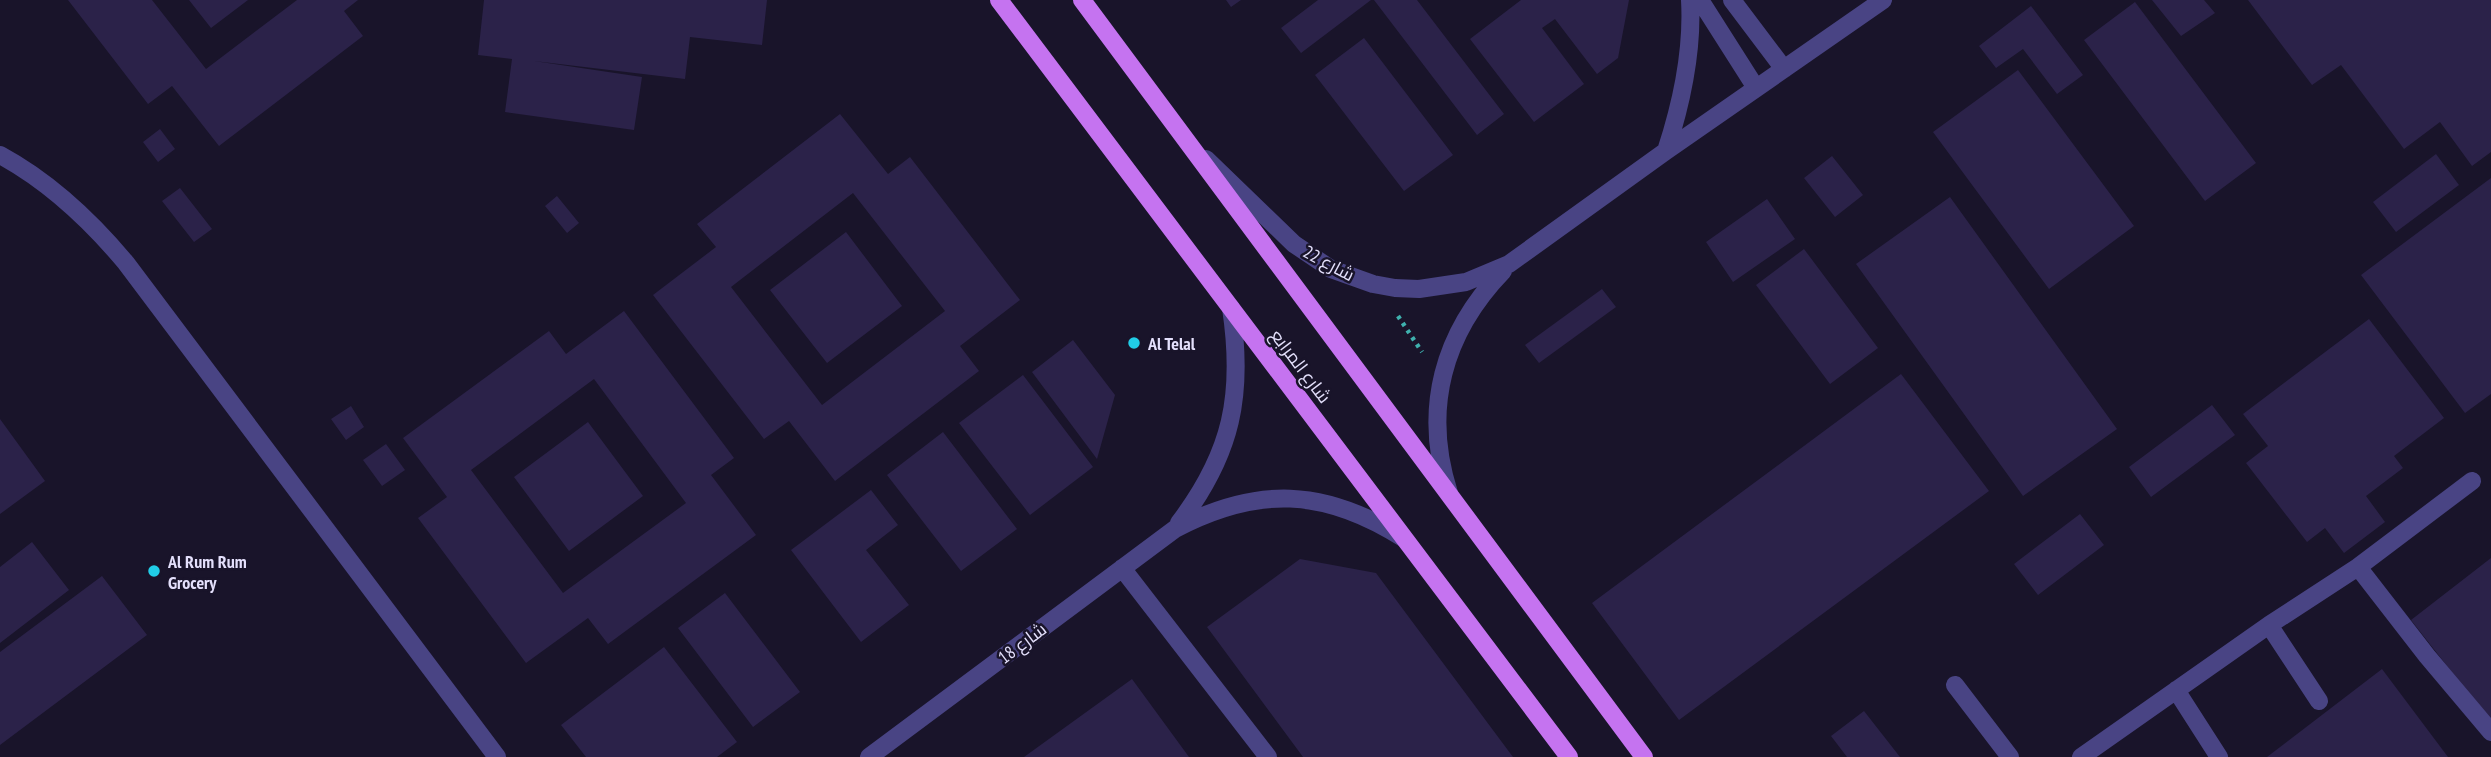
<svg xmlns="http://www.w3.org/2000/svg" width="2491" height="757" viewBox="0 0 2491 757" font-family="'PT Sans Narrow',Cairo,sans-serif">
<rect width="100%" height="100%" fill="#19142a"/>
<path fill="#2b2249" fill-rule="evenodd" d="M68,0H152L206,69L297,0H358L344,11L363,36L219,146L172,86L148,104Z
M189,0H248L211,28Z
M484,0H767L762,45L690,37L685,79L534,61L642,77L634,130L505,112L512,59L478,55Z
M1226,0H1241L1231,7Z
M1318,0H1371L1301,53L1281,28Z
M1374,0H1417L1504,114L1477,135Z
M1521,0H1629L1618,58L1597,74L1555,19L1542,28L1584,84L1534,122L1470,39Z
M2152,0H2204L2215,13L2181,36Z
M2248,0H2491V152L2472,166L2440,122L2404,149L2341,65L2312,85Z
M2135,2L2256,163L2205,201L2084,40Z
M2031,6L2083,75L2057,94L2023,49L1996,68L1979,46Z
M1364,38L1453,155L1404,191L1315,75Z
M2018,70L2134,226L2049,289L1933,132Z
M840,114L888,174L910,157L1020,300L960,346L979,371L835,481L789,421L764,439L653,295L716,247L697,224ZM853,193L945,311L822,405L731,287Z
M160,129L175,149L158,162L143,142Z
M2436,154L2459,185L2396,232L2373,202Z
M1832,156L1863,195L1835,217L1804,178Z
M2491,178V394L2465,413L2361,275Z
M180,188L212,229L194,242L162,201Z
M557,196L579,223L567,233L545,206Z
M1950,197L2117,429L2023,496L1856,264Z
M1767,199L1795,239L1733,282L1706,242Z
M846,232L902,306L827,363L770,290Z
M1804,249L1878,348L1830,384L1756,285Z
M1602,289L1616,307L1539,363L1525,345Z
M624,311L734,458L711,475L756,535L608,644L588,618L526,663L418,518L447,497L403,438L549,331L566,354ZM594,379L686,503L563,593L471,470Z
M2369,319L2444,418L2394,456L2403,468L2366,496L2385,522L2344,553L2325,528L2307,542L2246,463L2268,446L2243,414Z
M1073,340L1115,395L1097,459L1032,372Z
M1901,374L1989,491L1679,720L1592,603Z
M1023,375L1093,467L1030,515L959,423Z
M2212,405L2235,435L2151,497L2129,467Z
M351,406L364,427L346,440L331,419Z
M0,419L45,481L0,514Z
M588,422L643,496L569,551L514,477Z
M943,432L1017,529L961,571L887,475Z
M386,444L405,470L382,486L363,460Z
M871,490L898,525L866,550L909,605L861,642L791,550Z
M2080,514L2104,545L2038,595L2014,564Z
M32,542L69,590L0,643V567Z
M2491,558V722L2411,620Z
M1300,559L1376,573L1513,757H1303L1207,627Z
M102,576L147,635L0,745V652Z
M725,593L800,692L753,727L678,628Z
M664,647L737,742L717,757H586L561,725Z
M2382,669L2448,757H2267Z
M1132,679L1189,757H1024Z
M1864,711L1900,757H1847L1831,736Z"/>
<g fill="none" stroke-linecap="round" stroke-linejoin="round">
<path stroke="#3fb1ae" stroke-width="4.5" stroke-dasharray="3.5 5" stroke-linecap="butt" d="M1398,316L1422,352"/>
<path stroke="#494484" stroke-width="18" d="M1700,0L1756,88
M1732,0L1784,69
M1666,151C1682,102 1693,52 1690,0
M0,155C50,182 90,220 126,263L497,757
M1206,159L1294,244L1331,269L1373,284L1395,288L1419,289L1466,282L1509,264L1666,151L1883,0
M1449,493C1422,409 1443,333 1503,271
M1179,523C1232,453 1244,395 1231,308
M2358,567L2427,656L2491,732
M1122,568L1268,757
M2269,625L2319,701
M1955,685L2010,757
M2176,690L2219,757
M869,757L1175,529C1257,486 1324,488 1403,538
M2081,757L2269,625L2358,567L2472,481"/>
<path stroke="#c573f0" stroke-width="18" d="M999,0L1569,757
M1082,0L1644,757"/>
</g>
<g fill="#21cde7" stroke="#19142a" stroke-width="2.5">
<circle cx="1134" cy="343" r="7"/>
<circle cx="154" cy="571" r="7"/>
</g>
<g text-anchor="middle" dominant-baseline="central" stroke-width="5" stroke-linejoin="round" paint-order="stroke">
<g font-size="18" fill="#e4e0fc" stroke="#19142a">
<text transform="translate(1329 263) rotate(28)">شارع 22</text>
<text transform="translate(1301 366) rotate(53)">شارع المرابع</text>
<text transform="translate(1022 643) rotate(-37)">شارع 18</text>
</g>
<g font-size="18" font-weight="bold" fill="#e4e0fc" stroke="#19142a" text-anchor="start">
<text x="1148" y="343">Al Telal</text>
<text x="168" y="561">Al Rum Rum<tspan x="168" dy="21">Grocery</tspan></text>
</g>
</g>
</svg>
